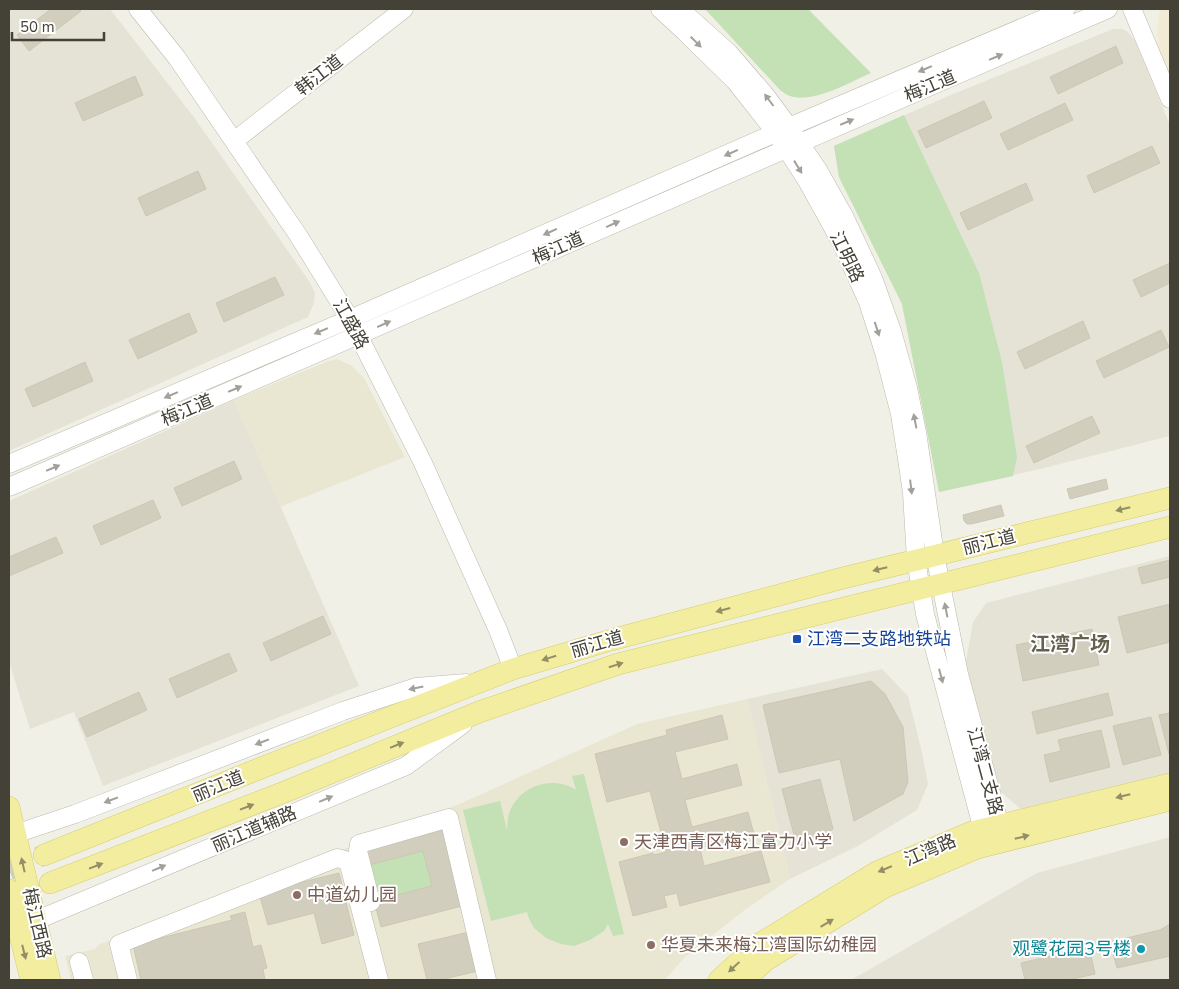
<svg xmlns="http://www.w3.org/2000/svg" width="1179" height="989" viewBox="0 0 1179 989" font-family="'Nunito Sans','Noto Sans SC',sans-serif">
<rect width="100%" height="100%" fill="#f1f0e7"/>
<path fill="#e5e3d6" d="M9,9H110L193,116L309,281L315,293L314,303L308,317L9,451Z
M1113,29H1122L1128,32L1135,41L1170,125V436L1040,469L939,492L902,304L839,177L834,146L946,97Z
M234,400L359,686L103,786L74,712L30,729L9,662V501Z
M1170,556V773L1021,809L1000,791L977,709L966,662L973,622L986,603Z
M882,669L908,696L921,748L928,784L917,810L858,846L790,879L747,699Z
M1170,837V980H851L1037,873Z"/>
<path fill="#f1ebd4" d="M1162,9H1170V75L1159,50L1157,34L1159,11Z"/>
<path fill="#e9e7d2" d="M337,359L351,365L364,378L405,457L280,507L234,400L326,362Z
M747,699L790,879L746,909L684,958L665,980H71L65,956L95,949L98,945L457,805L637,724Z"/>
<path fill="#c3e1b4" d="M705,9H808L871,73C851,82 812,104 790,96C787,95 783,92 780,90Z
M904,115L979,273L1002,362L1017,457L1013,476L939,492L902,304L839,177L834,146Z
M584,774L624,934L613,936L608,924L604,931L590,940L574,946L561,944L546,938L534,928L529,919L527,912L491,921L463,810L500,801L507,830C508,825 507,819 509,814C517,787 552,774 576,790L572,776Z
M423,851L432,886L374,901L365,866Z"/>
<path fill="#d2cebe" stroke="#ccc7b2" d="M51,9H79L81,11L29,51L17,35Z
M1116,46L1123,63L1058,94L1050,77Z
M135,76L143,95L83,121L75,103Z
M984,101L992,118L926,148L918,131Z
M1065,103L1073,120L1008,150L1000,134Z
M1152,146L1160,163L1094,193L1087,176Z
M198,171L206,189L146,216L138,198Z
M1026,183L1033,200L968,230L960,213Z
M1170,263V283L1141,297L1133,280Z
M275,277L284,295L224,322L216,303Z
M189,313L197,332L138,359L129,340Z
M1083,321L1090,338L1025,369L1017,352Z
M1161,330L1169,347L1104,378L1096,361Z
M85,362L93,381L33,407L25,389Z
M1092,416L1100,433L1034,463L1026,446Z
M234,461L242,479L182,506L174,488Z
M1106,479L1108,489L1070,499L1067,489Z
M153,500L161,518L101,545L93,526Z
M1001,505L1004,516L971,524H967L964,521L963,515Z
M56,537L63,553L9,576V557Z
M1170,560V577L1142,584L1138,568Z
M1170,604V642L1127,653L1118,617Z
M323,616L331,634L271,661L263,643Z
M1092,629L1099,665L1023,681L1016,645Z
M229,653L237,671L177,698L169,679Z
M871,681L885,694L903,727L908,782L903,794L854,821L840,759L779,773L763,705Z
M139,692L147,710L87,737L79,719Z
M1108,693L1113,715L1037,734L1032,712Z
M1170,713V754H1169L1159,715Z
M722,715L728,739L675,752L682,779L737,764L742,785L685,800L692,827L748,812L754,834L700,848L704,866L761,851L770,882L680,906L677,893L664,896L667,907L633,916L619,862L653,853L654,855L666,852L650,791L607,802L595,754L667,735L666,730Z
M1151,717L1161,755L1123,765L1113,726Z
M1101,730L1110,767L1050,782L1044,755L1061,751L1058,740Z
M820,779L833,829L798,850L782,789Z
M442,826L462,906L381,927L374,901L432,886L423,851L365,866L360,846Z
M339,873L354,935L322,944L314,913L268,925L259,893Z
M245,912L253,947L261,945L267,968L263,969L265,980H141L133,945L232,920L230,916Z
M1170,924V956L1117,968L1110,942L1160,930Z
M469,932L478,971L440,980H427L418,944Z
M1089,947L1095,974L1068,980H1025L1021,963Z"/>
<g fill="none" stroke-linecap="round" stroke-linejoin="round">
<path stroke="#cecdc4" stroke-width="21" stroke-dasharray="21 11" stroke-linecap="butt" d="M9,870L44,855"/>
<defs>
<path id="minor" d="M138,9L177,58L298,235L350,319L422,461L498,630L513,669
M660,9L685,32L735,81L776,133L806,179L842,244L868,302L884,352L900,414L908,465L912,493L916,560L925,614L983,830L992,840
M680,9L729,53L766,96L789,127L818,170L845,218L873,278L892,331L908,388L917,432L935,555L959,674L1000,826L997,838
M1132,9L1170,99
M234,141L404,9
M9,464L350,319L789,127L1066,9
M9,487L1108,9
M9,836L75,814L343,711L416,687L466,683
M371,902L358,851L359,844L449,818L487,980
M25,925L406,766L463,724
M79,962L84,980
M128,980L119,944L337,858L348,861L379,980"/>
<path id="major" d="M9,807L50,980
M44,855L251,772L513,669L611,640L843,578L1170,498
M50,883L282,793L479,712L618,664L1170,527
M9,890L31,980
M719,980L756,946L877,872L972,832L1170,784
M744,980L766,960L885,887L977,848L1170,800"/>
</defs>
<use href="#minor" stroke="#bcbaab" stroke-width="19"/>
<use href="#major" stroke="#d6cd71" stroke-width="22"/>
<use href="#minor" stroke="#fff" stroke-width="18"/>
<use href="#major" stroke="#f3ed9f" stroke-width="21"/>
</g>
<defs><path id="oneway-solid" d="M-6-.8H1V-3.2L6.5 0L1 3.2V.8H-6Z" transform="scale(1.25)"/></defs>
<g fill="#a2a09b">
<use href="#oneway-solid" transform="translate(696 42) rotate(45)"/>
<use href="#oneway-solid" transform="translate(996 57) rotate(-23)"/>
<use href="#oneway-solid" transform="translate(925 69) rotate(157)"/>
<use href="#oneway-solid" transform="translate(769 100) rotate(-127)"/>
<use href="#oneway-solid" transform="translate(847 122) rotate(-23)"/>
<use href="#oneway-solid" transform="translate(731 153) rotate(156)"/>
<use href="#oneway-solid" transform="translate(798 167) rotate(58)"/>
<use href="#oneway-solid" transform="translate(613 224) rotate(-24)"/>
<use href="#oneway-solid" transform="translate(550 232) rotate(156)"/>
<use href="#oneway-solid" transform="translate(384 324) rotate(-24)"/>
<use href="#oneway-solid" transform="translate(877 329) rotate(72)"/>
<use href="#oneway-solid" transform="translate(321 331) rotate(157)"/>
<use href="#oneway-solid" transform="translate(235 389) rotate(-23)"/>
<use href="#oneway-solid" transform="translate(171 395) rotate(157)"/>
<use href="#oneway-solid" transform="translate(915 421) rotate(-101)"/>
<use href="#oneway-solid" transform="translate(53 468) rotate(-23)"/>
<use href="#oneway-solid" transform="translate(911 487) rotate(83)"/>
<use href="#oneway-solid" transform="translate(946 610) rotate(-101)"/>
<use href="#oneway-solid" transform="translate(941 676) rotate(75)"/>
<use href="#oneway-solid" transform="translate(416 688) rotate(168)"/>
<use href="#oneway-solid" transform="translate(262 742) rotate(159)"/>
<use href="#oneway-solid" transform="translate(326 799) rotate(-23)"/>
<use href="#oneway-solid" transform="translate(111 800) rotate(159)"/>
<use href="#oneway-solid" transform="translate(159 868) rotate(-23)"/>
</g>
<g fill="#938e66">
<use href="#oneway-solid" transform="translate(1123 509) rotate(166)"/>
<use href="#oneway-solid" transform="translate(880 569) rotate(166)"/>
<use href="#oneway-solid" transform="translate(723 610) rotate(165)"/>
<use href="#oneway-solid" transform="translate(549 658) rotate(163)"/>
<use href="#oneway-solid" transform="translate(616 665) rotate(-17)"/>
<use href="#oneway-solid" transform="translate(397 745) rotate(-22)"/>
<use href="#oneway-solid" transform="translate(1123 796) rotate(166)"/>
<use href="#oneway-solid" transform="translate(247 807) rotate(-21)"/>
<use href="#oneway-solid" transform="translate(1022 837) rotate(-14)"/>
<use href="#oneway-solid" transform="translate(23 865) rotate(-103)"/>
<use href="#oneway-solid" transform="translate(96 866) rotate(-21)"/>
<use href="#oneway-solid" transform="translate(885 869) rotate(157)"/>
<use href="#oneway-solid" transform="translate(827 923) rotate(-31)"/>
<use href="#oneway-solid" transform="translate(24 952) rotate(76)"/>
<use href="#oneway-solid" transform="translate(734 967) rotate(137)"/>
</g>
<rect fill="#1a4fb4" stroke="#fff" stroke-width="2" x="792" y="634" width="10" height="10" rx="2.5"/>
<g fill="#8d6e63" stroke="#fff" stroke-width="2">
<circle cx="624" cy="842" r="5"/>
<circle cx="297" cy="895" r="5"/>
<circle cx="651" cy="945" r="5"/>
</g>
<circle fill="#0f9aa8" stroke="#fff" stroke-width="2" cx="1141" cy="949" r="5"/>
<g text-anchor="middle" dominant-baseline="central" stroke-width="4" stroke-linejoin="round" paint-order="stroke">
<g font-size="18" fill="#444137" stroke="#fff">
<text transform="translate(319 75) rotate(-38)">韩江道</text>
<text transform="translate(930 86) rotate(-23)">梅江道</text>
<text transform="translate(558 248) rotate(-24)">梅江道</text>
<text transform="translate(847 257) rotate(64)">江明路</text>
<text transform="translate(351 324) rotate(61)">江盛路</text>
<text transform="translate(187 410) rotate(-23)">梅江道</text>
<text transform="translate(989 542) rotate(-14)">丽江道</text>
<text transform="translate(597 644) rotate(-16)">丽江道</text>
<text transform="translate(985 771) rotate(75)">江湾二支路</text>
<text transform="translate(218 786) rotate(-22)">丽江道</text>
<text transform="translate(254 829) rotate(-23)">丽江道辅路</text>
<text transform="translate(930 850) rotate(-23)">江湾路</text>
<text transform="translate(37 923) rotate(77)">梅江西路</text>
</g>
<g font-size="18" fill="#164399" stroke="#fff" text-anchor="start">
<text x="807" y="639">江湾二支路地铁站</text>
</g>
<g font-size="18" fill="#785e54" stroke="#fff" text-anchor="start">
<text x="634" y="842">天津西青区梅江富力小学</text>
<text x="307" y="895">中道幼儿园</text>
<text x="661" y="945">华夏未来梅江湾国际幼稚园</text>
</g>
<g font-size="18" fill="#0d838f" stroke="#fff" text-anchor="end">
<text x="1131" y="949">观鹭花园3号楼</text>
</g>
<g font-size="20" font-weight="bold" fill="#65614f" stroke="#fff">
<text x="1070" y="644">江湾广场</text>
</g>
</g>
<rect width="1179" height="989" fill="none" stroke="#444137" stroke-width="20"/>
<path d="M12 32v8h92v-8" fill="none" stroke="#444137" stroke-width="2.5"/>
<text x="20" y="32" font-size="15" fill="#444137" stroke="#ffffff" stroke-width="4" paint-order="stroke">50 m</text>
</svg>
